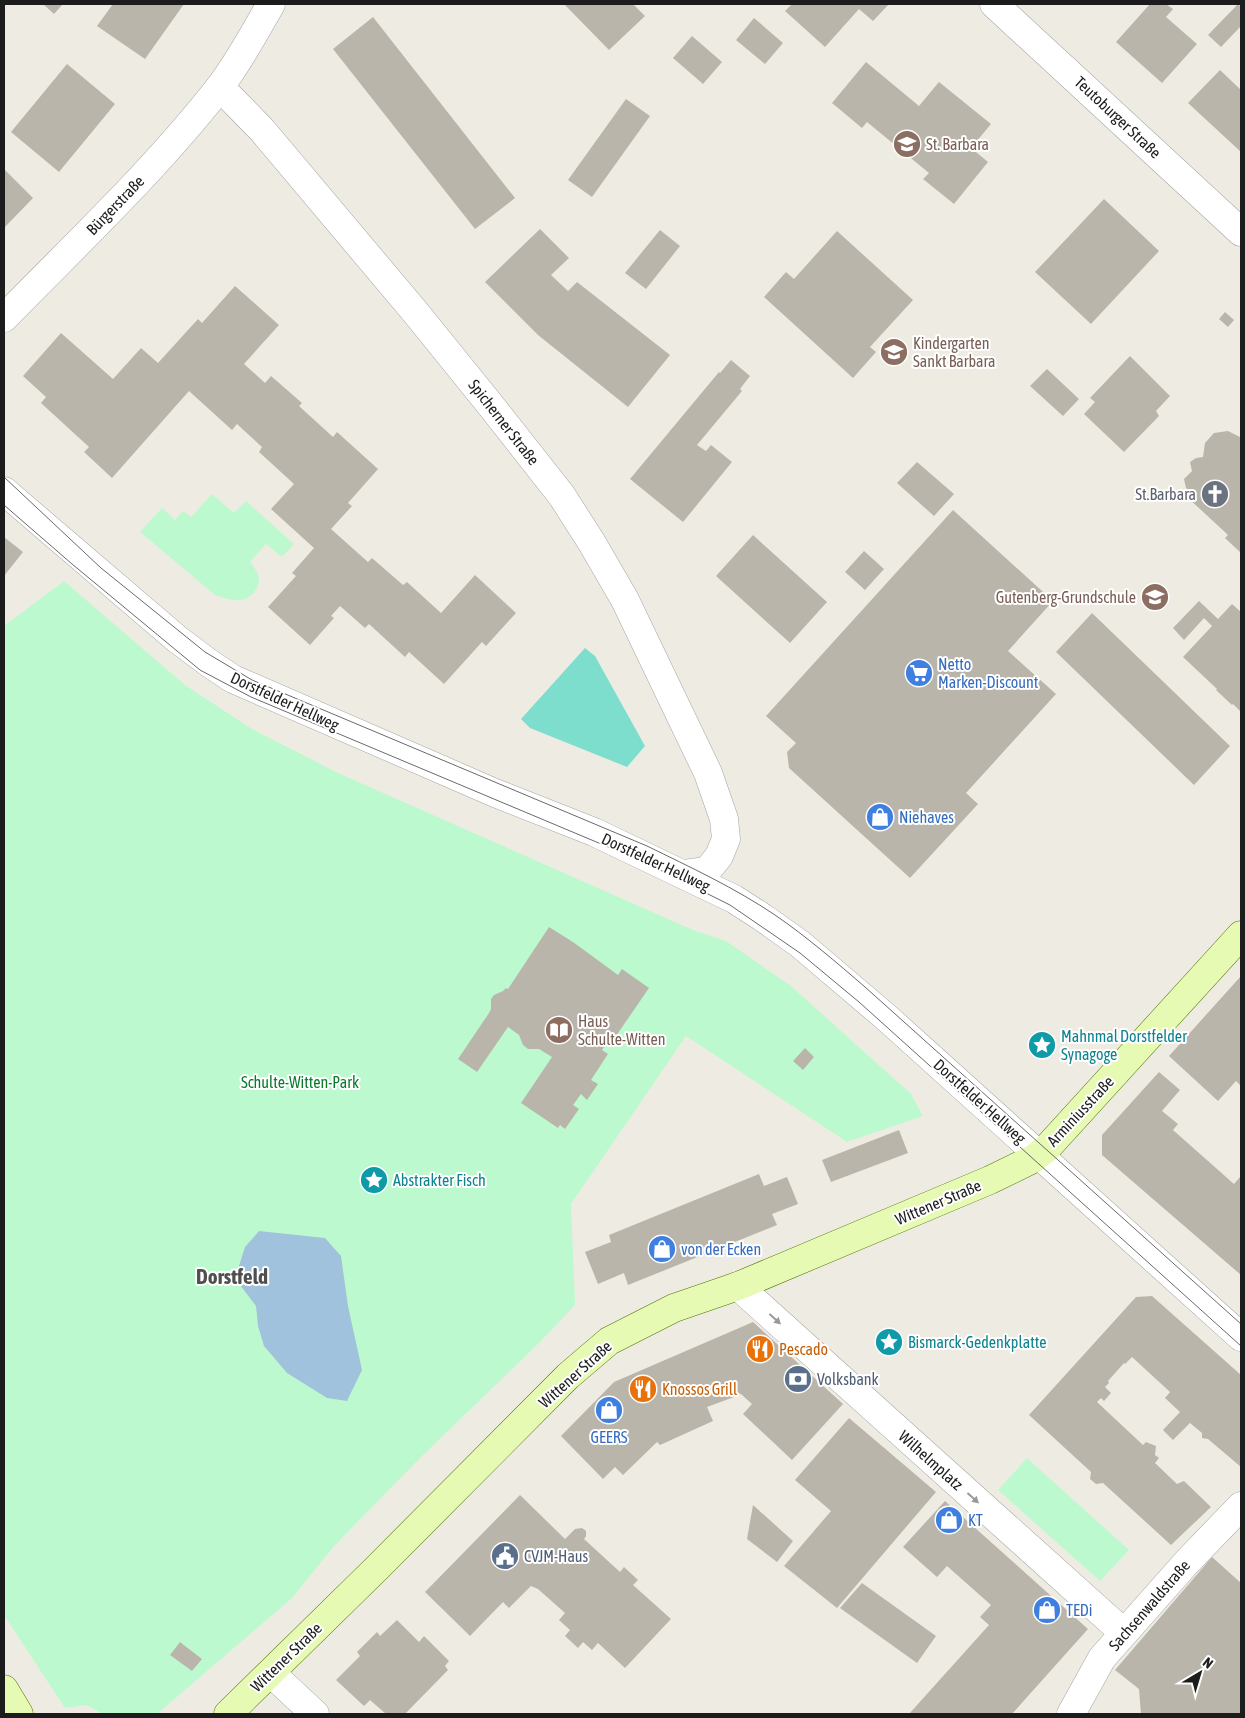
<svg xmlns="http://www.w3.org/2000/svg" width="1245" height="1718" viewBox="0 0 1245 1718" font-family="'Asap Condensed',sans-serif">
<rect width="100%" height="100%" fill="#eeece2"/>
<path fill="#bdf9cf" d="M212,494L234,513L246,501L294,544L282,557L266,544L250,562C254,567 258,572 259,579C259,590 249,600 239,600C230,601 223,597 215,595L140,532L162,508L175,520L183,511L191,517Z
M64,581L185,685L252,729L338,773L693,930L726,941L791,986L911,1094L923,1116L847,1142L686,1036L571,1204L575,1305L539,1343L421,1457L335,1545L292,1598L157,1714H103L86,1705L65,1708L4,1615V626Z
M1027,1458L1129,1550L1100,1581L998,1490Z"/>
<path fill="#7edece" d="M585,648L595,656L645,746L627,767L530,728L521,719Z"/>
<path fill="#a1c2dc" d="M259,1231L325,1238L341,1256L348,1306L362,1370L347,1401L327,1398L287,1373L264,1346L258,1326L256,1306L240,1285L238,1269L245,1247Z"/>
<path fill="#bab5ab" d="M43,4H63L54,14Z
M113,4H184L145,59L97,26Z
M564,4H633L645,16L609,50Z
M792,4H889L873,21L859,9L825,47L785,11Z
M1150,4H1166L1173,9L1166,17L1197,44L1162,83L1116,42Z
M1238,4L1241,7V26L1221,47L1208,35Z
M373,17L515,198L475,229L333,49Z
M754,18L783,43L765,64L736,40Z
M692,36L722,62L703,84L673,58Z
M866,62L919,106L939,82L991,124L971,148L988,162L954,204L923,179L929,173L867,122L862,128L832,103Z
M67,64L115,104L59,172L11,132Z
M1220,70L1241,90V152L1188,103Z
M626,99L650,116L592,197L568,180Z
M4,169L33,198L4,228Z
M1104,199L1159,251L1091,324L1035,272Z
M540,229L569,258L551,275L568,291L577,282L670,355L628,407L538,335L485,282Z
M660,230L680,246L646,289L625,273Z
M837,231L913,300L870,347L876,352L853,378L764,297L786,272L794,279Z
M235,286L279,325L244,364L265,383L271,376L302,403L299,406L333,437L337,432L378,469L348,503L352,506L331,529L368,562L372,558L403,585L407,582L441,613L475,575L516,613L486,646L482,642L444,684L409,652L405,657L369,624L365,628L340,606L331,616L334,618L310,645L268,607L296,576L292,573L314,548L271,509L294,484L259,452L262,447L237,424L232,430L189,391L112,478L84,452L89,447L41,403L46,397L23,376L61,333L113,379L141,348L158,363L198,319L202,323Z
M1225,312L1234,320L1228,327L1219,319Z
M1130,356L1170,396L1156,411L1159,416L1124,452L1084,414L1095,402L1090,398Z
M731,360L750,376L740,389L742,391L697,445L706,451L711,445L732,462L683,522L630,479L719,372L720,373Z
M1047,369L1079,399L1063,416L1030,386Z
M1228,431L1240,437L1241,436V553L1225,538L1228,535L1186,496L1190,492L1186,488L1184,479L1192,471L1190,462L1196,458L1203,457L1205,443L1214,433Z
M917,462L954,494L934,516L897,483Z
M953,510L1053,601L1008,651L1056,694L966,793L978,804L910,878L789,768L787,752L796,743L766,716Z
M753,535L827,602L790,643L716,576Z
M4,537L23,552L4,576Z
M864,551L884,569L865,590L845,572Z
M1199,601L1218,619L1232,604L1241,612V712L1233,704L1232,705L1216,690L1217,689L1183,657L1212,626L1204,618L1184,640L1173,628Z
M1092,613L1230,746L1194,785L1056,652Z
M549,927L573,942L618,975L622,969L649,988L616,1036L612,1034L602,1050L608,1054L591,1080L598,1084L587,1100L581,1094L573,1105L579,1109L565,1129L560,1125L558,1128L521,1103L552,1057L539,1049H528L523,1045L519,1035L508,1027L477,1072L458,1059L489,1013L491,1009V999L494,995L503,991L506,988L508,989Z
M1241,976V1086L1236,1081L1218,1101L1169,1056Z
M805,1048L814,1057L803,1070L793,1061Z
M1159,1072L1180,1090L1162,1111L1178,1124L1173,1130L1234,1184L1240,1177L1241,1178V1275L1102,1155V1135Z
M899,1130L908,1153L831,1182L822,1160Z
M759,1174L764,1186L787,1177L798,1204L772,1214L777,1225L628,1285L624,1273L598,1284L585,1252L611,1242L609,1235Z
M1152,1296L1241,1375V1467L1208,1439L1202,1438V1433L1190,1423L1173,1440L1163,1430L1180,1412L1165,1398L1170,1392L1132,1357L1125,1364L1124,1363L1108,1381L1109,1383L1105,1387L1111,1393L1104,1401L1101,1398L1097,1402L1143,1445L1146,1442L1156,1446L1155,1455L1159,1458L1155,1463L1177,1484L1184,1481L1211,1507L1171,1545L1103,1483L1096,1484L1090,1479L1091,1472L1029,1415L1136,1297Z
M753,1322L843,1404L792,1460L743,1414L752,1404L741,1394L736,1393L734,1397L707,1407L713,1421L660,1445L657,1442L623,1475L615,1467L603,1479L561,1436L614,1382Z
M849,1418L936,1492L837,1608L784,1566L831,1511L795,1480Z
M520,1495L565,1539L575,1529L582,1528L586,1531V1536L584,1539L620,1572L624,1567L638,1580L633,1585L671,1619L625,1668L598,1643L592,1650L583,1642L578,1648L565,1636L570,1630L559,1620L565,1613L538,1589L531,1586L509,1608L503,1602L470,1636L425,1592Z
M945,1501L1088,1629L1012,1714H909L989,1625L980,1617L991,1605L947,1566L937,1577L903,1547Z
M753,1505L793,1541L777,1562L747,1539Z
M1212,1557L1241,1583V1714H1141L1139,1689L1115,1670Z
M862,1583L936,1636L917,1663L840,1608Z
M397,1620L419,1642L424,1636L449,1661L445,1666L448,1670L405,1714H386L370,1700L364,1706L336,1680L360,1656L357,1652L377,1632L380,1636Z
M180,1642L202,1659L192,1671L170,1655Z"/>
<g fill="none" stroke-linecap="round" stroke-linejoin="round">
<defs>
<path id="street" d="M994,4L1241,232
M220,87L262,130L416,313L492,407L562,496L592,543L625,600L708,773L724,819L726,839L719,856L707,871L684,874
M4,318C77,243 154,171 219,88C239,62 255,32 271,4
M4,491L177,639L209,663L233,679L495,793L594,832L734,899L762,917L800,944L887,1018L1241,1337
M738,1286L1124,1633
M271,1673L315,1714
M1071,1714L1102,1658L1187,1562L1241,1506"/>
<path id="secondary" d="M4,1689L19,1714
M228,1714L377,1568L568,1376L609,1341L674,1308L738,1286L990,1180L1033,1159L1046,1149L1241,935"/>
</defs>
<use href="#street" stroke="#a3a3a3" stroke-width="29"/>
<use href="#secondary" stroke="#4f7304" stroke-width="29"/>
<use href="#street" stroke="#fff" stroke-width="28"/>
<use href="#secondary" stroke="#e7fab4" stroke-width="28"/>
<path stroke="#6a6a6a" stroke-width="1" d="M4,477L101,568L205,652L252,680L647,846C690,867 735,888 775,915C807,937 836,962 865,987L1241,1324
M4,505L72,564L200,670L251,697L644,862L730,905L800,953L859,1002L1241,1346"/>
</g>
<defs><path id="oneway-solid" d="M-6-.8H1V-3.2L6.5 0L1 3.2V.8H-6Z" transform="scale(1.25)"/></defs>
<g fill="#999">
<use href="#oneway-solid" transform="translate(775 1319) rotate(42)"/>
<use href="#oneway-solid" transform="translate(973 1498) rotate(42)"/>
</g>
<defs>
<symbol id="school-disc" viewBox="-11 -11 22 22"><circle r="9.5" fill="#8d6e63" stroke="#fff"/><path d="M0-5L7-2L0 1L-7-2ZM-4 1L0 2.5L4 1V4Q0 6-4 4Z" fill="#fff"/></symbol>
<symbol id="church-disc" viewBox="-11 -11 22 22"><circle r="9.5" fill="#6b7280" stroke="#fff"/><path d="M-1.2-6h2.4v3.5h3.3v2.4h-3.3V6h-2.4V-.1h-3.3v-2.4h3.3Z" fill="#fff"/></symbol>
<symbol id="supermarket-disc" viewBox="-11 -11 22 22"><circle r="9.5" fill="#3f7fe0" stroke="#fff"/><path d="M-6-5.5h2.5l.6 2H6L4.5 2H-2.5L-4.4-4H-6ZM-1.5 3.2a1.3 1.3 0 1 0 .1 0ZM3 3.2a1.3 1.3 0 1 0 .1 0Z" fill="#fff"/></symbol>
<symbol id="shop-disc" viewBox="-11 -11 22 22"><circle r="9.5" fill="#3f7fe0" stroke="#fff"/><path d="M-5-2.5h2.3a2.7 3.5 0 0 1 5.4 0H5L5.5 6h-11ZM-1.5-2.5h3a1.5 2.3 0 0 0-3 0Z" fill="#fff"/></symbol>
<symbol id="library-disc" viewBox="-11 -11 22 22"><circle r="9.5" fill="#8d6e63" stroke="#fff"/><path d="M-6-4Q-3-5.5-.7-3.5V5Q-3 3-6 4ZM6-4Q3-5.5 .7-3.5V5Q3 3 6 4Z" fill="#fff"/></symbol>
<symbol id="sight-disc" viewBox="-11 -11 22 22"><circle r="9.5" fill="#0f9aa8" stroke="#fff"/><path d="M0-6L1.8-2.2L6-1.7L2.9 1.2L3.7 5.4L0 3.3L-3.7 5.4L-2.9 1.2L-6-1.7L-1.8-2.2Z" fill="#fff"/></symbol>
<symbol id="restaurant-disc" viewBox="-11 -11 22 22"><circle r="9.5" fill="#e8710a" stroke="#fff"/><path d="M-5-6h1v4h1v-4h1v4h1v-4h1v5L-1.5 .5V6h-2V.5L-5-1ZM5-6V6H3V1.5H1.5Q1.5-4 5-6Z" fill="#fff"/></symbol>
<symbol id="bank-disc" viewBox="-11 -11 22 22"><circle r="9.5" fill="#5c6f8a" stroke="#fff"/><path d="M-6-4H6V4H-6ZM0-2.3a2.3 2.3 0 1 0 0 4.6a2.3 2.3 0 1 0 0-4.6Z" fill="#fff"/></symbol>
<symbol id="civic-disc" viewBox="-11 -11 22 22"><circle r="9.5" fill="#5c6f8a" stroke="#fff"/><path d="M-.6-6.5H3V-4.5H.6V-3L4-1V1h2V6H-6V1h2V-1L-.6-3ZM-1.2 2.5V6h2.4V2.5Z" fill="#fff"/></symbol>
</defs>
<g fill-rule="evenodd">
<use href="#school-disc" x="891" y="128" width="32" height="32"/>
<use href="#school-disc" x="878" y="336" width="32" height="32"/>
<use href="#church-disc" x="1199" y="478" width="32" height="32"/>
<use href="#school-disc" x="1139" y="581" width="32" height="32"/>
<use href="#supermarket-disc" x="903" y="657" width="32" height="32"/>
<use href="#shop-disc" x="864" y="801" width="32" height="32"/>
<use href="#library-disc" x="543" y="1014" width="32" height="32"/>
<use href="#sight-disc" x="1026" y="1029" width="32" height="32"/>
<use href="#sight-disc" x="358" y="1164" width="32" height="32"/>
<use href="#shop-disc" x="646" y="1233" width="32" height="32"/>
<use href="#sight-disc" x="873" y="1326" width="32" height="32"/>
<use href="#restaurant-disc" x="744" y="1333" width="32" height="32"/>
<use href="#bank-disc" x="782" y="1363" width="32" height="32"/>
<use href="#restaurant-disc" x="627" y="1373" width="32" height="32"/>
<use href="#shop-disc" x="593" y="1394" width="32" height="32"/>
<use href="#shop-disc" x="933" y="1504" width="32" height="32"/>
<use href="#civic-disc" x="489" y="1540" width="32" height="32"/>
<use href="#shop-disc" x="1031" y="1594" width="32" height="32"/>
</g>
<g text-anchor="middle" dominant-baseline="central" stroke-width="4" stroke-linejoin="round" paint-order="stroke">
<g font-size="16" fill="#1c1c1c" stroke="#fff">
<text transform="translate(1118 117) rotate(43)">Teutoburger Straße</text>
<text transform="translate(115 205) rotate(-46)">Bürgerstraße</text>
<text transform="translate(504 422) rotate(52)">Spicherner Straße</text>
<text transform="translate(285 701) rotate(25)">Dorstfelder Hellweg</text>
<text transform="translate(656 862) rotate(25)">Dorstfelder Hellweg</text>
<text transform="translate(980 1101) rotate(42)">Dorstfelder Hellweg</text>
<text transform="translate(1080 1111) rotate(-47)">Arminiusstraße</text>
<text transform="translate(938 1202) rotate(-23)">Wittener Straße</text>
<text transform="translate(575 1374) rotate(-42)">Wittener Straße</text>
<text transform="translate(931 1460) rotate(42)">Wilhelmplatz</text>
<text transform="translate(1149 1605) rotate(-49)">Sachsenwaldstraße</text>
<text transform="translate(286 1657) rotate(-44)">Wittener Straße</text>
</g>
<g font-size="16" fill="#785e54" stroke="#fff" text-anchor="start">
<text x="926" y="144">St. Barbara</text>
<text x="913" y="343">Kindergarten<tspan x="913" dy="18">Sankt Barbara</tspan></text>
<text x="1136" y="597" text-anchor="end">Gutenberg-Grundschule</text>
<text x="578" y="1021">Haus<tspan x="578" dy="18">Schulte-Witten</tspan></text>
</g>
<g font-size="16" fill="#5b616d" stroke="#fff" text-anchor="end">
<text x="1196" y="494">St.Barbara</text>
</g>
<g font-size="16" fill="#366cbe" stroke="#fff" text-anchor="start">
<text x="938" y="664">Netto<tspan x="938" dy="18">Marken-Discount</tspan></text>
<text x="899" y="817">Niehaves</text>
<text x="681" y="1249">von der Ecken</text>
<text x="609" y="1437" text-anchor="middle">GEERS</text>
<text x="968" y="1520">KT</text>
<text x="1066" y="1610">TEDi</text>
</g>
<g font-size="16" fill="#0d838f" stroke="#fff" text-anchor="start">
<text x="1061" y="1036">Mahnmal Dorstfelder<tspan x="1061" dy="18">Synagoge</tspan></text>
<text x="393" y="1180">Abstrakter Fisch</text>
<text x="908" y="1342">Bismarck-Gedenkplatte</text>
</g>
<g font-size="16" fill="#0a7a2c" stroke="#fff">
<text x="300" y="1082">Schulte-Witten-Park</text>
</g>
<g font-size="16" fill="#c56008" stroke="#fff" text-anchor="start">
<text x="779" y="1349">Pescado</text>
<text x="662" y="1389">Knossos Grill</text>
</g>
<g font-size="16" fill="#4e5e75" stroke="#fff" text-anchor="start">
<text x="817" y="1379">Volksbank</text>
<text x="524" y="1556">CVJM-Haus</text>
</g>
<g font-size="21" font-weight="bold" fill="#4f4f4f" stroke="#fff">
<text x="232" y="1276">Dorstfeld</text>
</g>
</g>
<rect width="1245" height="1718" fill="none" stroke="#1c1c1c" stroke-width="10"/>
<g transform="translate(1200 1673) rotate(38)" stroke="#ffffff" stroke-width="4" paint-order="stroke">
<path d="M0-4L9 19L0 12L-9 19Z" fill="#1c1c1c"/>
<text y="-8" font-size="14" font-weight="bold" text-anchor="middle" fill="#1c1c1c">N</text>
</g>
</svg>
